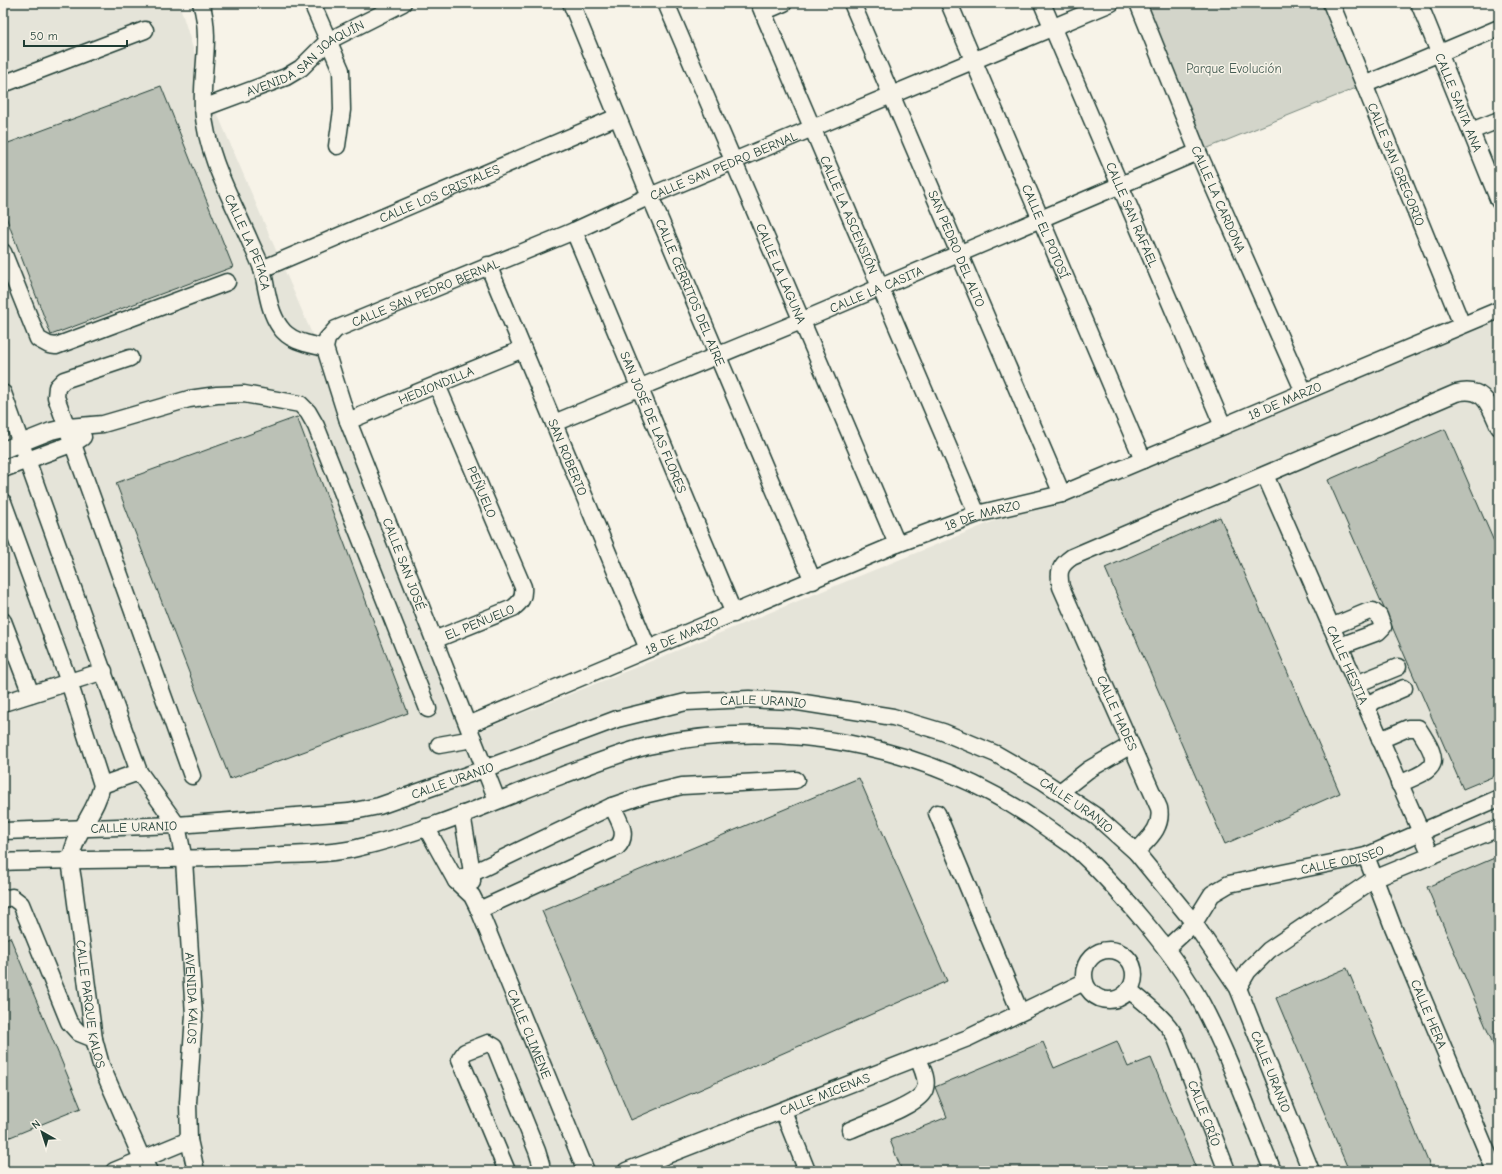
<svg xmlns="http://www.w3.org/2000/svg" width="1502" height="1174" viewBox="0 0 1502 1174" font-family="'Comic Neue',sans-serif">
<rect width="100%" height="100%" fill="#f7f3e8"/>
<filter id="ink" filterUnits="userSpaceOnUse"><feTurbulence type="fractalNoise" baseFrequency=".025" numOctaves="2"/><feDisplacementMap in="SourceGraphic" scale="8" xChannelSelector="R" yChannelSelector="G"/><feConvolveMatrix kernelMatrix="1 2 1 2 8 2 1 2 1" color-interpolation-filters="sRGB"/></filter>
<g filter="url(#ink)">
<path fill="#e5e4d9" d="M3,3H179L202,78L482,730L1499,315V1171H3Z"/>
<path fill="#d3d5ca" stroke="#79897f" d="M1138,3H1331L1366,84L1198,152Z"/>
<path fill="#bbc1b6" stroke="#1f3d34" d="M161,86L233,267L51,335L3,209V145Z
M297,417L408,713L230,779L116,483Z
M1445,429L1499,553V774L1463,789L1328,480Z
M1220,517L1340,793L1225,844L1105,568Z
M859,778L947,981L631,1120L542,911Z
M1499,856V1058L1427,887Z
M10,937L81,1108L3,1140V940Z
M1347,968L1432,1171H1349L1276,998Z
M1117,1041L1128,1067L1151,1058L1197,1171H902L890,1140L947,1117L935,1087L1043,1042L1054,1068Z"/>
<g fill="none" stroke-linecap="round" stroke-linejoin="round">
<defs>
<g id="minor">
<path id="s1" d="M201,3C212,37 201,73 203,108C206,154 231,198 249,239C253,249 259,259 262,269C267,288 268,310 280,327C290,342 309,344 325,348"/>
<path d="M312,3L341,70L342,110L337,146"/>
<path id="s2" d="M571,3L650,196L813,581"/>
<path id="s3" d="M666,3L897,544"/>
<path id="s4" d="M759,3L977,514"/>
<path id="s5" d="M852,3L1062,494"/>
<path id="s6" d="M949,3L1143,460"/>
<path id="s7" d="M1042,3L1223,426"/>
<path id="s8" d="M1138,3L1198,152L1304,392"/>
<path id="s9" d="M1331,3L1462,325"/>
<path id="s10" d="M1419,3L1499,201"/>
<path d="M763,12L784,3"/>
<path d="M3,84L145,30"/>
<path d="M1366,84L1499,28"/>
<path id="s11" d="M203,108L286,77L301,68L328,41L403,3"/>
<path d="M1471,131L1499,120"/>
<path id="s12" d="M574,231L734,614"/>
<path d="M3,252L38,339L49,345L56,346L227,282"/>
<path id="s13" d="M488,265L648,649"/>
<path id="s14" d="M262,269L617,117"/>
<path d="M130,358L64,380L57,387L56,397L192,776"/>
<path id="s15" d="M3,393L139,772L177,825L184,860L194,1015L188,1103L189,1140L196,1171"/>
<path id="s16" d="M348,421L523,349"/>
<path id="s17" d="M554,423L801,321L1198,152"/>
<path d="M3,450L51,431L68,427L103,424L189,399L217,395L244,394L300,404L308,412L316,426L428,709"/>
<path d="M3,469L74,443L83,437"/>
<path id="s18" d="M1265,475L1431,855"/>
<path id="s19" d="M3,502L69,682L102,785C97,811 75,831 71,859C70,865 72,874 73,880L94,1039L101,1065L142,1159L149,1171"/>
<path d="M3,621L31,694"/>
<path d="M1331,627L1367,612L1373,611L1379,616L1383,627L1378,632L1340,646"/>
<path id="s20" d="M434,640L513,608C521,602 524,597 523,587L437,385"/>
<path d="M1356,684L1398,667"/>
<path d="M3,703L104,671"/>
<path d="M1365,705L1404,688"/>
<path id="s21" d="M468,725L897,544L977,514L1062,494L1499,310"/>
<path d="M1380,740L1408,728H1418C1443,766 1437,768 1399,784"/>
<path d="M439,745L473,739"/>
<path d="M102,785L139,772"/>
<path d="M1060,792L1088,770L1131,745"/>
<path id="s22" d="M497,800L348,421L325,348L327,339L336,329L574,231L650,196L1111,3"/>
<path d="M937,813L1020,1012"/>
<path d="M462,814L472,872V882"/>
<path id="s23" d="M426,827L456,881L472,896L479,910L586,1171"/>
<path id="s24" d="M3,831L177,825L349,812L379,806L484,769L617,719L686,702L749,699L792,701L893,717L943,732L996,754L1043,781L1097,817L1136,852L1194,923L1238,988L1311,1171"/>
<path d="M1136,852C1148,839 1163,828 1159,808L1061,587C1058,572 1059,566 1072,557L1456,393C1485,386 1489,405 1499,427"/>
<path id="s25" d="M1366,856L1393,927L1495,1171"/>
<path d="M3,862C91,858 179,861 267,856C296,854 328,855 357,848C427,832 495,801 563,775C591,765 619,753 648,746C781,717 925,744 1037,821C1049,830 1062,838 1074,847C1099,869 1120,893 1141,918C1164,945 1185,973 1202,1004C1229,1055 1250,1117 1273,1171"/>
<path d="M456,881L612,806L644,795L682,786L796,780"/>
<path d="M3,899L12,897L21,904L69,1022L79,1033L94,1039"/>
<path d="M479,910L617,847C630,835 618,819 612,806"/>
<path id="s26" d="M1166,949L1194,923L1212,894L1229,884L1366,856L1499,798"/>
<circle cx="1109" cy="975" r="25"/>
<path d="M1238,988L1248,971L1269,950L1374,879L1499,828"/>
<path id="s27" d="M1129,990C1146,1004 1164,1017 1175,1036L1227,1171"/>
<path d="M783,1111L807,1171"/>
<path d="M850,1130C867,1122 922,1105 925,1088C928,1078 921,1067 918,1058"/>
<path d="M114,1171L189,1140"/>
<path d="M507,1171L460,1059L465,1052L488,1043L495,1047L537,1151L541,1164L539,1171"/>
<path id="s28" d="M626,1171L968,1038L1084,982"/>
</g>
</defs>
<use href="#minor" stroke="#1f3d34" stroke-width="19"/>
<use href="#minor" stroke="#f7f3e8" stroke-width="16"/>
</g>
</g>
<g text-anchor="middle" dominant-baseline="central" stroke-width="3" stroke-linejoin="round" paint-order="stroke">
<g font-size="13" fill="#1f3d34" stroke="#f7f3e8">
<text stroke="none"><textPath href="#s11" startOffset="115">AVENIDA SAN JOAQUÍN</textPath></text>
<text stroke="none"><textPath href="#s10" startOffset="107">CALLE SANTA ANA</textPath></text>
<text stroke="none"><textPath href="#s9" startOffset="174">CALLE SAN GREGORIO</textPath></text>
<text stroke="none"><textPath href="#s22" startOffset="927">CALLE SAN PEDRO BERNAL</textPath></text>
<text stroke="none"><textPath href="#s14" startOffset="193">CALLE LOS CRISTALES</textPath></text>
<text stroke="none"><textPath href="#s8" startOffset="212">CALLE LA CARDONA</textPath></text>
<text stroke="none"><textPath href="#s7" startOffset="230">CALLE SAN RAFAEL</textPath></text>
<text stroke="none"><textPath href="#s4" startOffset="230">CALLE LA ASCENSIÓN</textPath></text>
<text stroke="none"><textPath href="#s6" startOffset="248">CALLE EL POTOSÍ</textPath></text>
<text stroke="none"><textPath href="#s1" startOffset="248">CALLE LA PETACA</textPath></text>
<text stroke="none"><textPath href="#s5" startOffset="267">SAN PEDRO DEL ALTO</textPath></text>
<text stroke="none"><textPath href="#s3" startOffset="294">CALLE LA LAGUNA</textPath></text>
<text stroke="none"><textPath href="#s17" startOffset="349">CALLE LA CASITA</textPath></text>
<text stroke="none"><textPath href="#s22" startOffset="603">CALLE SAN PEDRO BERNAL</textPath></text>
<text stroke="none"><textPath href="#s2" startOffset="313">CALLE CERRITOS DEL AIRE</textPath></text>
<text stroke="none"><textPath href="#s16" startOffset="95">HEDIONDILLA</textPath></text>
<text stroke="none"><textPath href="#s21" startOffset="880">18 DE MARZO</textPath></text>
<text stroke="none"><textPath href="#s12" startOffset="207">SAN JOSÉ DE LAS FLORES</textPath></text>
<text stroke="none"><textPath href="#s13" startOffset="208">SAN ROBERTO</textPath></text>
<text transform="translate(482 492) rotate(67)">PEÑUELO</text>
<text stroke="none"><textPath href="#s21" startOffset="556">18 DE MARZO</textPath></text>
<text transform="translate(404 564) rotate(69)">CALLE SAN JOSÉ</text>
<text stroke="none"><textPath href="#s20" startOffset="49">EL PEÑUELO</textPath></text>
<text stroke="none"><textPath href="#s21" startOffset="232">18 DE MARZO</textPath></text>
<text stroke="none"><textPath href="#s18" startOffset="207">CALLE HESTIA</textPath></text>
<text stroke="none"><textPath href="#s24" startOffset="779">CALLE URANIO</textPath></text>
<text transform="translate(1117 713) rotate(66)">CALLE HADES</text>
<text stroke="none"><textPath href="#s24" startOffset="455">CALLE URANIO</textPath></text>
<text stroke="none"><textPath href="#s24" startOffset="1115">CALLE URANIO</textPath></text>
<text stroke="none"><textPath href="#s24" startOffset="131">CALLE URANIO</textPath></text>
<text stroke="none"><textPath href="#s26" startOffset="208">CALLE ODISEO</textPath></text>
<text stroke="none"><textPath href="#s15" startOffset="642">AVENIDA KALOS</textPath></text>
<text stroke="none"><textPath href="#s19" startOffset="527">CALLE PARQUE KALOS</textPath></text>
<text stroke="none"><textPath href="#s25" startOffset="170">CALLE HERA</textPath></text>
<text stroke="none"><textPath href="#s23" startOffset="233">CALLE CLIMENE</textPath></text>
<text stroke="none"><textPath href="#s24" startOffset="1451">CALLE URANIO</textPath></text>
<text stroke="none"><textPath href="#s28" startOffset="213">CALLE MICENAS</textPath></text>
<text stroke="none"><textPath href="#s27" startOffset="148">CALLE CRÍO</textPath></text>
</g>
<g font-size="13" fill="#435b52" stroke="#f7f3e8">
<text x="1234" y="68">Parque Evolución</text>
</g>
</g>
<rect width="1502" height="1174" fill="none" stroke="#f7f3e8" stroke-width="16"/>
<rect x="8" y="8" width="1486" height="1158" fill="none" stroke="#1f3d34" stroke-width="1.5" filter="url(#ink)"/>
<g transform="translate(42 1132) rotate(321)" stroke="#f7f3e8" stroke-width="3" paint-order="stroke">
<path d="M0-3L7 15L0 10L-7 15Z" fill="#1f3d34"/>
<text y="-6" font-size="11" font-weight="bold" text-anchor="middle" fill="#1f3d34">N</text>
</g>
<path d="M24 40v6h103v-6" fill="none" stroke="#1f3d34" stroke-width="2"/>
<text x="30" y="40" font-size="12" fill="#1f3d34" stroke="#f7f3e8" stroke-width="3" paint-order="stroke">50 m</text>
</svg>
